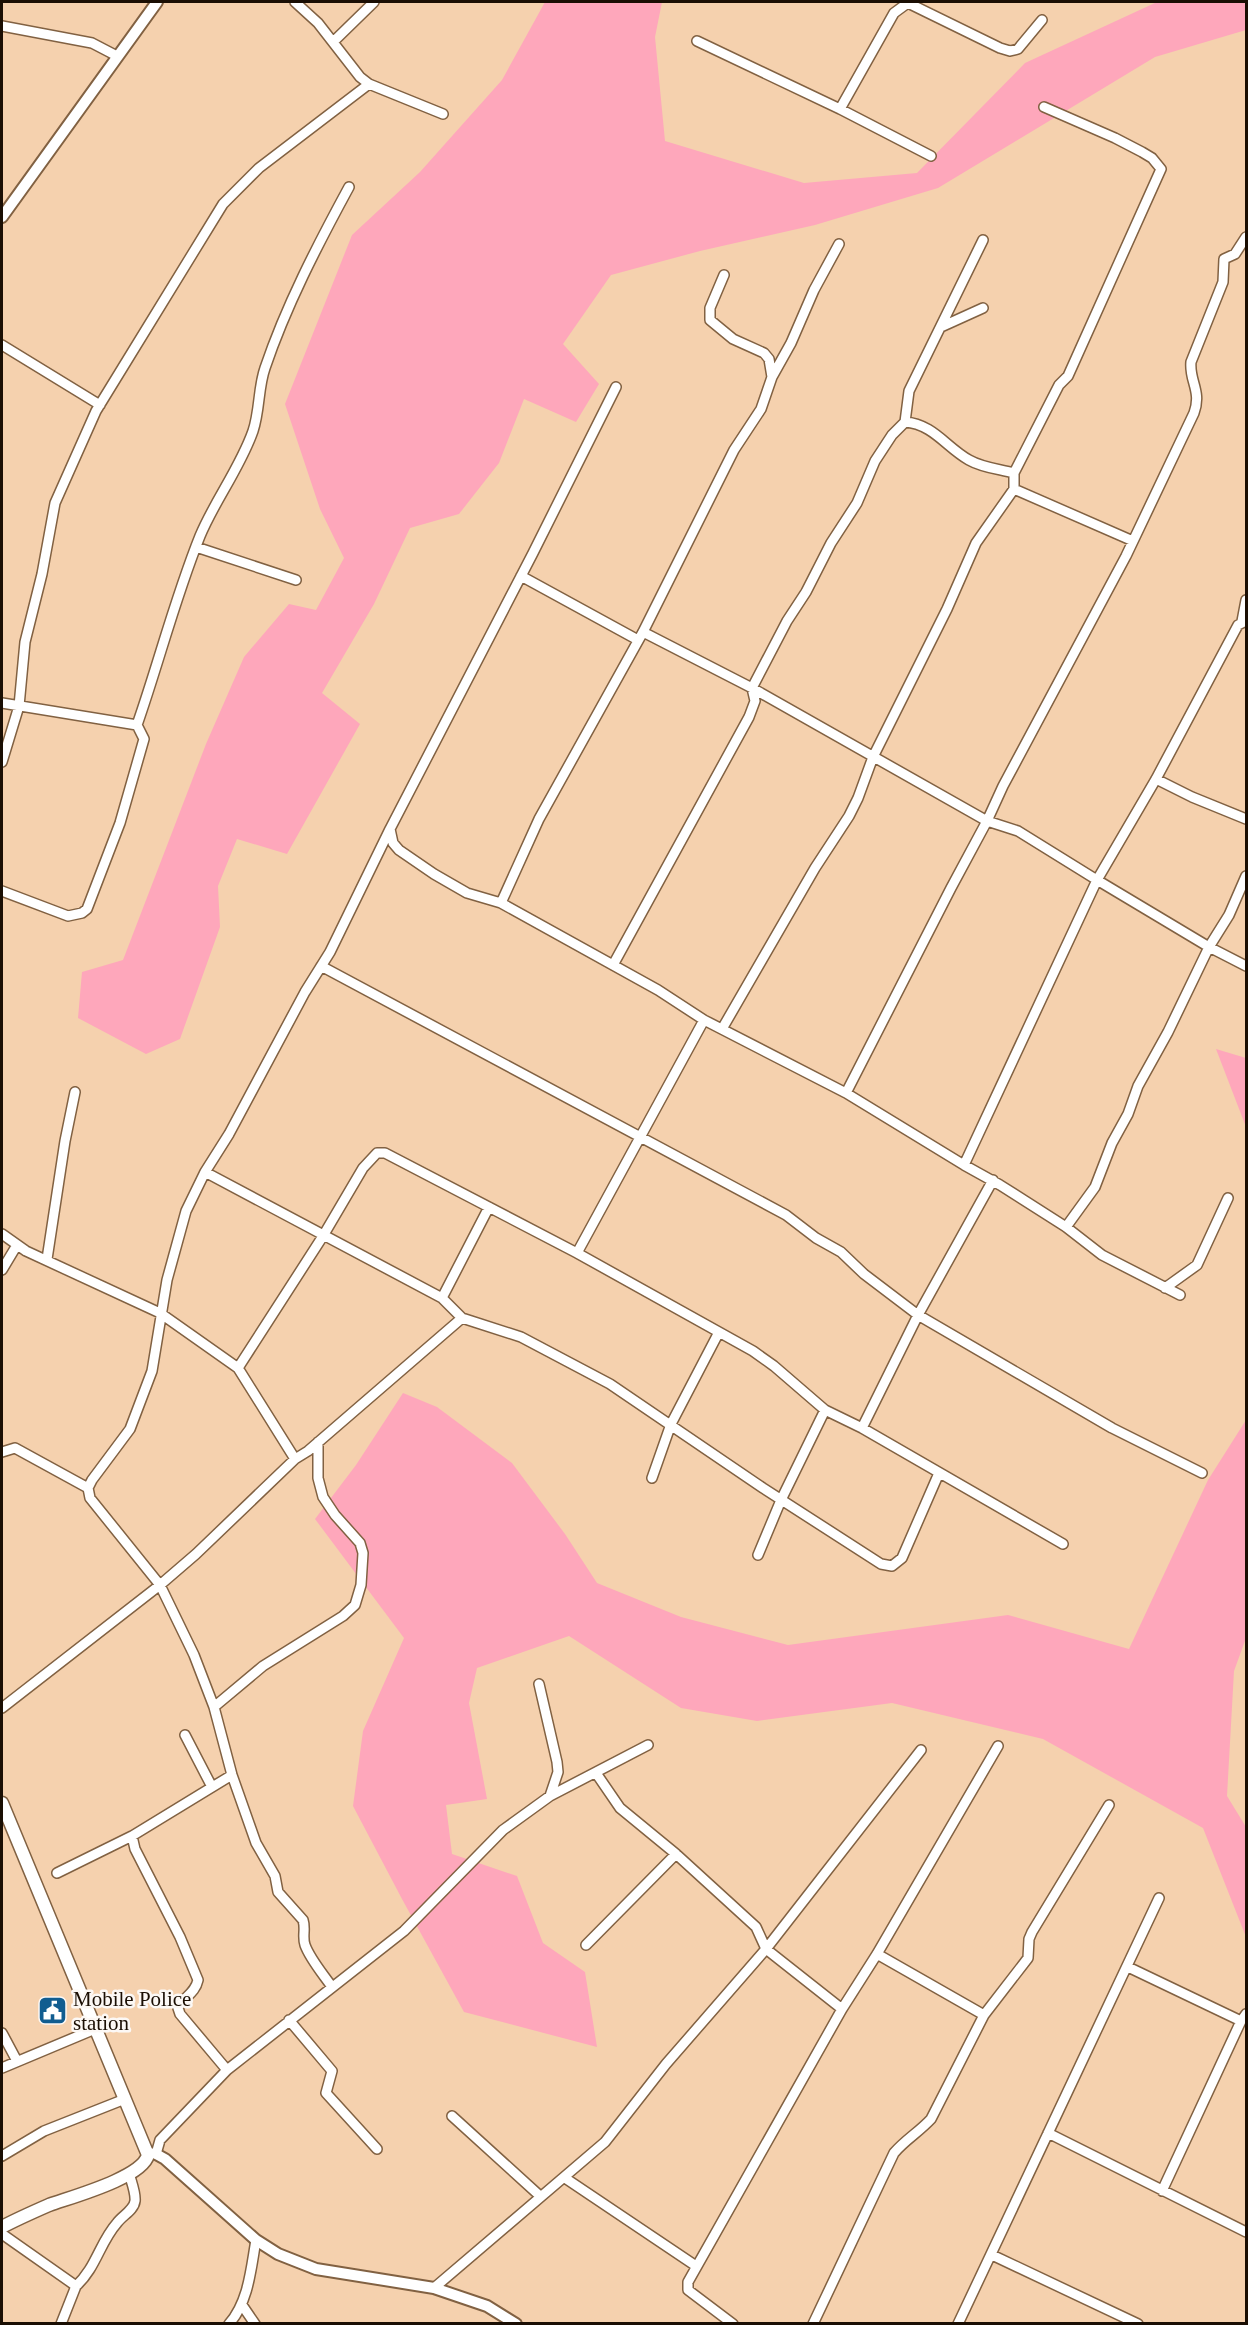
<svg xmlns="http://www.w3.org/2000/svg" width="1248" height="2325" viewBox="0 0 1248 2325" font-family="'Times New Roman',serif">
<rect width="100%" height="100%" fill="#f5d1ae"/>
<path fill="#fea7bb" d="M545,2H662L655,37L665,141L804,183L917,173L1025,63L1157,2H1246V30L1155,57L938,188L815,225L700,251L611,275L563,344L599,384L576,422L524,399L499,463L459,514L410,528L374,604L322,693L360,724L287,854L237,839L218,886L220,927L180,1039L146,1054L78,1018L82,972L123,960L206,744L244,657L289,604L316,610L344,558L320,509L285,404L352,235L420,172L502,80Z
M1216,1049L1246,1058V1127Z
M403,1393L437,1407L512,1463L565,1534L597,1583L681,1617L788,1645L1008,1615L1129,1649L1208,1480L1246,1420V1638L1234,1671L1227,1796L1246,1827V1937L1203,1828L1043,1739L892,1703L757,1721L681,1708L569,1636L477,1668L469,1703L487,1799L446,1805L452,1854L517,1876L543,1943L585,1972L597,2047L464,2012L402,1899L353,1806L363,1731L404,1638L315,1519L356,1465Z"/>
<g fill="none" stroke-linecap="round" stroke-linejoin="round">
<defs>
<path id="minor" d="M295,2L318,23L360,77L369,84L443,114
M906,2L1000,48L1010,51L1018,49L1042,20
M2,26L92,43L117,56
M697,41L840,109L894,13L909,2
M333,42L374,2
M1044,107L1115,138L1142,152L1152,158L1161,169L1068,376L1059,385L1014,473V489L1133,541
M840,109L931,156
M724,275L710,308V320L733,339L764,353L769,359L772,377
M941,327L983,308
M2,345L100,405
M905,422C933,424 946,447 969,460C983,468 999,469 1014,473
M196,547L296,580
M521,576L638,640
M1242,621L1246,600
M643,632L752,688L987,821L1018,831L1097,880L1156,779L1238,625L1246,621
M2,703L137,725L144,739L120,823L87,909L82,913L68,916L2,891
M137,725C159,662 175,598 200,536C215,500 240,468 253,431C260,410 258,388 265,368C286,306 317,246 349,187
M2,762L19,706L25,642L42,574L55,503L96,411L223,204L259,168L369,84
M1156,779L1192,797L1246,819
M390,829L393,843L399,850L434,874L467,893L501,903L658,990L704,1020L846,1093L964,1165L1000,1185L1066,1227L1102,1255L1180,1295
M501,903L539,819L643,632L734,450L761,409L772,377L791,343L814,290L839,244
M613,965L749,717L755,701L752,688L787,621L806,592L831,543L857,503L875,461L892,435L905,422L909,391L983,240
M321,966L786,1215L816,1238L841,1252L864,1274L918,1315L1112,1428L1202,1473
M722,1029L815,868L849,816L858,798L873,757L947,609L976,543L1014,489
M846,1093L951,888L987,821L1003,786L1126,556L1194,413C1202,391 1189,381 1191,362L1223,282L1224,259L1235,254L1246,237
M964,1165L1097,880L1209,947L1246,966
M205,1172L442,1298
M489,1207L442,1298L462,1318L521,1337L610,1384L763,1488L881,1564L892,1566L902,1558L939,1473
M1066,1227L1095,1187L1112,1143L1128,1114L1138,1086L1168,1032L1209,947L1229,915L1246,876
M2,1234L26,1251L160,1313L238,1368L295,1459
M577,1253L704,1020
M47,1259L65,1141L75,1092
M2,1270L17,1245
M1165,1288L1197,1265L1228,1198
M238,1368L323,1236L363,1168L377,1153H385L577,1253L753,1351L774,1366L825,1410L862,1428L1063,1544
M862,1428L918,1315L993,1180
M2,1452L15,1448L88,1488
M652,1478L671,1424L719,1332
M758,1555L781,1500L825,1410
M539,1684L557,1762L558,1772L550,1796
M214,1707L263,1666L343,1616L355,1605L361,1585L363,1553L360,1543L335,1515L323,1497L318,1478V1442
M2,1708L160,1585L196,1554L295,1459L308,1451L462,1318
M185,1735L212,1787
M596,1773L620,1808L676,1854L756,1927L766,1949L842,2009
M57,1873L132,1836
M586,1945L676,1854
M877,1954L984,2015
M1128,1967L1241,2021
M332,1987C323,1974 310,1959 305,1945C302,1936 306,1929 303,1920L278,1892L275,1876L256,1843L232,1775L214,1707L194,1655L160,1585L90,1498L88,1488L92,1480L130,1429L152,1371L167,1280L186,1211L205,1172L229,1134L305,992L330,952L390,829L533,553L616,387
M289,2020L332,2071L326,2093L377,2149
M2,2033L17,2061
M2,2068L95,2029
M227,2070L180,2014L178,2008C183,1997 195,1994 198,1980L180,1937L135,1849L132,1836L232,1775
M452,2116L540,2196
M1048,2133L1246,2232
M151,2153L156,2154L160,2140L227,2070L404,1931L503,1830L550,1796L648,1745
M2,2156L44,2131L125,2099
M565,2178L696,2266
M1162,2191L1241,2021L1246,2014
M2,2234L76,2286L61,2324
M992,2255L1138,2324
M76,2286C96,2268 100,2242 117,2223C122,2216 134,2210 135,2201C136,2193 131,2181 129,2173
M434,2288L605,2142L666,2064L766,1949L921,1750
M242,2305L255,2324
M229,2324C249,2301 251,2268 256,2240
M733,2324L688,2290V2282L842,2009L877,1954L998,1746
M813,2324L894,2153C905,2140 919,2132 931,2119L984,2015L1028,1958L1029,1939L1032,1932L1109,1805
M958,2324L1159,1898"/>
<path id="tertiary" d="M2,217L157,2
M156,2154L165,2159L256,2240L278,2254L316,2269L434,2288L487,2306L516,2324"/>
<path id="secondary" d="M2,1803L148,2155C142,2178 71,2197 49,2205C33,2212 17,2219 2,2227"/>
</defs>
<use href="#minor" stroke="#816142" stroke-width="12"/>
<use href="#tertiary" stroke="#816142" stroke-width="14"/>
<use href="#secondary" stroke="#816142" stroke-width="15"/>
<use href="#minor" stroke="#fff" stroke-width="9"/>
<use href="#tertiary" stroke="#fff" stroke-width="10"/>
<use href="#secondary" stroke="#fff" stroke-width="12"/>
</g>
<defs>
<symbol id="civic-square" viewBox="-11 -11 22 22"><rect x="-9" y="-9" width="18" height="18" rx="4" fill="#115d90" stroke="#fcf8f5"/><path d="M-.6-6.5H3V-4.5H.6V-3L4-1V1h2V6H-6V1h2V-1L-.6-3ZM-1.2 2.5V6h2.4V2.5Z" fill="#fff"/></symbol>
</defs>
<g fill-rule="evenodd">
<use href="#civic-square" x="36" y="1994" width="33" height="33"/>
</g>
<g text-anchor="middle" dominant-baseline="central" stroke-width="5" stroke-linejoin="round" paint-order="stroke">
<g font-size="21" fill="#1a0e03" stroke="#fcf8f5" text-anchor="start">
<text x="73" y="1999">Mobile Police<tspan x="73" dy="24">station</tspan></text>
</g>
</g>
<rect width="1248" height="2325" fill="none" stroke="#1a0e03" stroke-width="6"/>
</svg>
